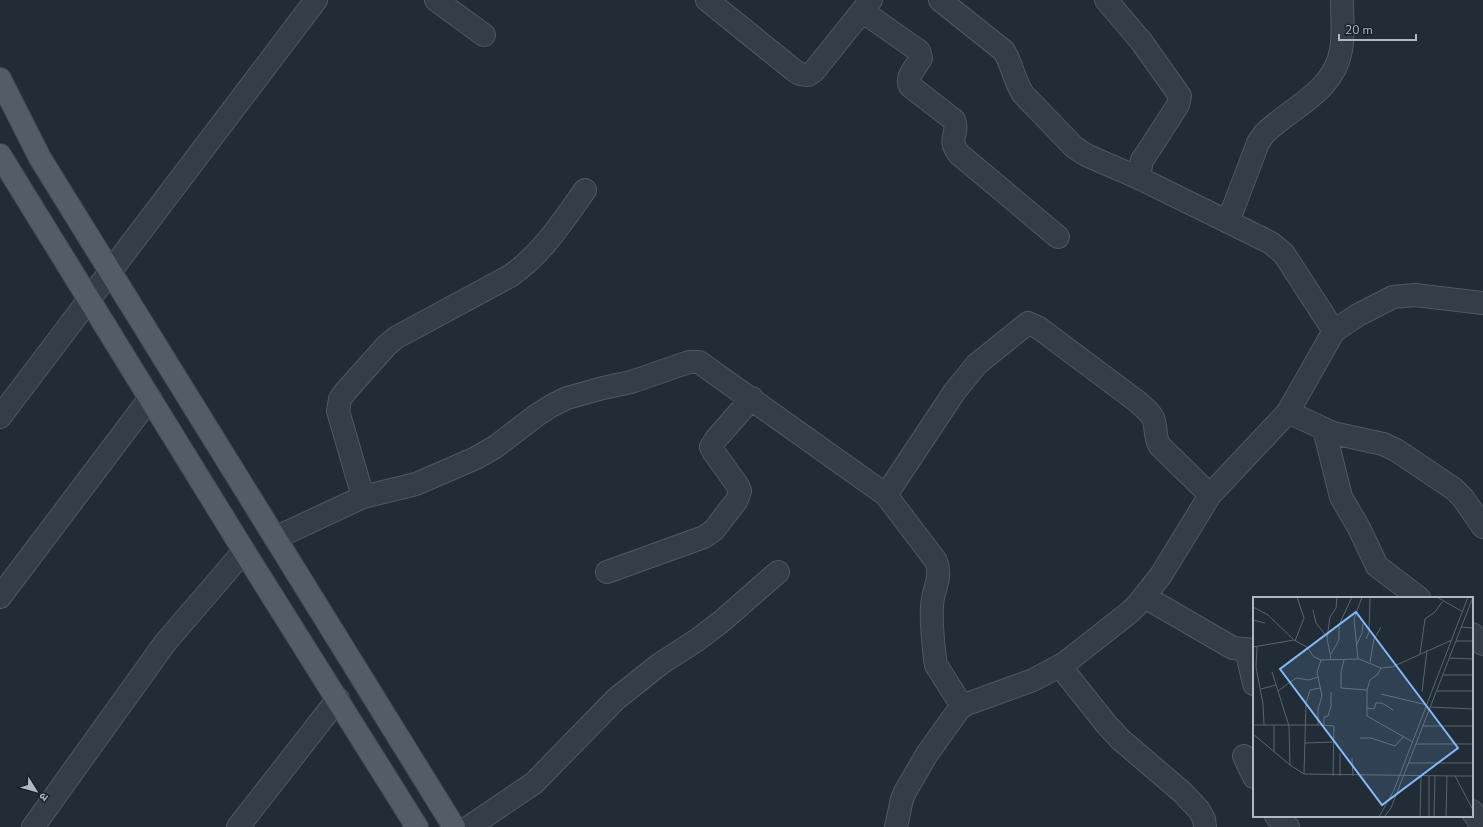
<svg xmlns="http://www.w3.org/2000/svg" width="1483" height="827" viewBox="0 0 1483 827" font-family="'Nunito Sans','Noto Sans Devanagari',sans-serif">
<rect width="100%" height="100%" fill="#212c37"/>
<g fill="none" stroke-linecap="round" stroke-linejoin="round">
<defs>
<path id="minor" d="M436,0L484,35
M707,0L795,71L800,74L808,75L814,71L871,0
M940,0L1004,51C1012,64 1014,80 1023,94L1074,147L1086,155L1139,178L1271,243L1284,254L1334,331
M1106,0L1141,41L1180,96L1178,105L1145,156L1142,160L1139,178
M862,11L919,51L921,58C917,66 905,77 910,86L954,120C960,136 946,137 959,154L1058,237
M1228,222L1258,143L1264,134C1291,107 1334,92 1341,50C1344,34 1342,16 1342,0
M1288,412L1333,433L1383,444L1396,450L1454,489L1463,498L1483,527
M0,417L316,0
M1324,429L1341,497L1359,528L1377,566L1419,598
M886,495L955,391L977,364L1028,323L1039,328L1138,402C1143,407 1150,412 1153,418C1157,427 1154,438 1160,446L1210,495
M363,497L338,411L340,399L345,392L387,345L397,337L510,276C542,254 563,221 585,190
M275,538L363,497L416,484L476,458L495,447L537,415L551,406L567,398L603,388L631,382L689,362H699L886,495L936,561C943,578 932,590 932,607C931,624 933,642 935,659L936,665L962,706
M607,572L704,537L714,530L737,500L740,491L738,486L713,451L711,447L716,439L752,398
M0,597L150,398
M1145,597L1233,648L1254,650
M1472,634L1483,644
M1246,649L1254,684
M1060,666L1107,725L1121,740L1182,792L1199,810L1204,819L1205,827
M1244,756L1254,777
M1472,811L1483,827
M1276,816L1288,827
M33,827L165,643L244,551
M238,827L338,699
M469,827L534,783L616,699L660,664L697,640L722,621L778,572
M896,827L902,799L905,792L927,754L960,708L967,704L1033,680L1065,663L1130,612L1138,604L1161,575L1210,495L1288,412L1334,331L1358,315L1393,297L1415,295L1483,303"/>
<path id="primary" d="M0,79L40,158L454,827
M0,155L244,551L417,827"/>
</defs>
<use href="#minor" stroke="#4f5962" stroke-width="24"/>
<use href="#primary" stroke="#3e4751" stroke-width="24"/>
<use href="#minor" stroke="#343e48" stroke-width="22"/>
<use href="#primary" stroke="#525d68" stroke-width="22"/>
</g>
<g transform="translate(1253 597)">
<rect width="220" height="220" fill="#212c37"/>
<path fill="none" stroke="#5a646f" stroke-width="1" d="M184,0L210,15M0,10L15,18L41,43L54,50L61,60L68,63L106,62L128,71L139,70L199,43M60,13L63,26L74,40M0,23L12,26M208,30L220,31M113,42L116,35L117,1M42,44L51,21L44,0M203,44H220M103,49L109,36L110,26M0,50L41,43M4,50L3,70L10,107L11,128M78,57L86,43V28L99,0M167,57L172,22L182,15L189,5M196,61L220,62M78,62L74,41L77,20L83,11L84,0M105,62L101,22L109,0M68,63L64,75L69,99L65,112V128L81,129L80,179M91,63L88,75V91L114,93M117,65L121,42L128,30M128,71L125,77L117,83L114,93V119L160,145M19,75L36,129L37,168M190,78H220M8,92L23,88M25,94L43,81L56,83L65,80M184,94H220M169,95L174,53M128,97L174,108M177,110L220,112M114,111L121,112L123,106H129L140,113M0,128H65M21,128V155M71,128V120L75,119L78,109V95M170,129H220M0,137L37,168L51,177L202,179L220,213M107,141H118L142,149L150,140M52,146L81,145M163,147H220M99,161L100,179M155,166H220M51,177L53,106L57,93L67,91M87,179V156M176,179V220M202,179H220M126,220L141,193L215,0M131,220L138,211L220,0M167,220L168,179M181,220L182,179M193,220L194,179"/>
<path fill="#83b9f5" fill-opacity="0.15" stroke="#83b9f5" stroke-width="2" d="M103,15L205,151L129,208L27,72Z"/>
<rect width="220" height="220" fill="none" stroke="#afb9c4" stroke-width="2"/>
</g>
<g transform="translate(36 791) rotate(127)" stroke="#1a232c" stroke-width="3" paint-order="stroke">
<path d="M0-3L7 15L0 10L-7 15Z" fill="#afb9c4"/>
<text y="-6" font-size="11" font-weight="bold" text-anchor="middle" fill="#afb9c4">उ</text>
</g>
<path d="M1339 34v6h77v-6" fill="none" stroke="#afb9c4" stroke-width="2"/>
<text x="1345" y="34" font-size="12" fill="#afb9c4" stroke="#1a232c" stroke-width="3" paint-order="stroke">20 m</text>
</svg>
